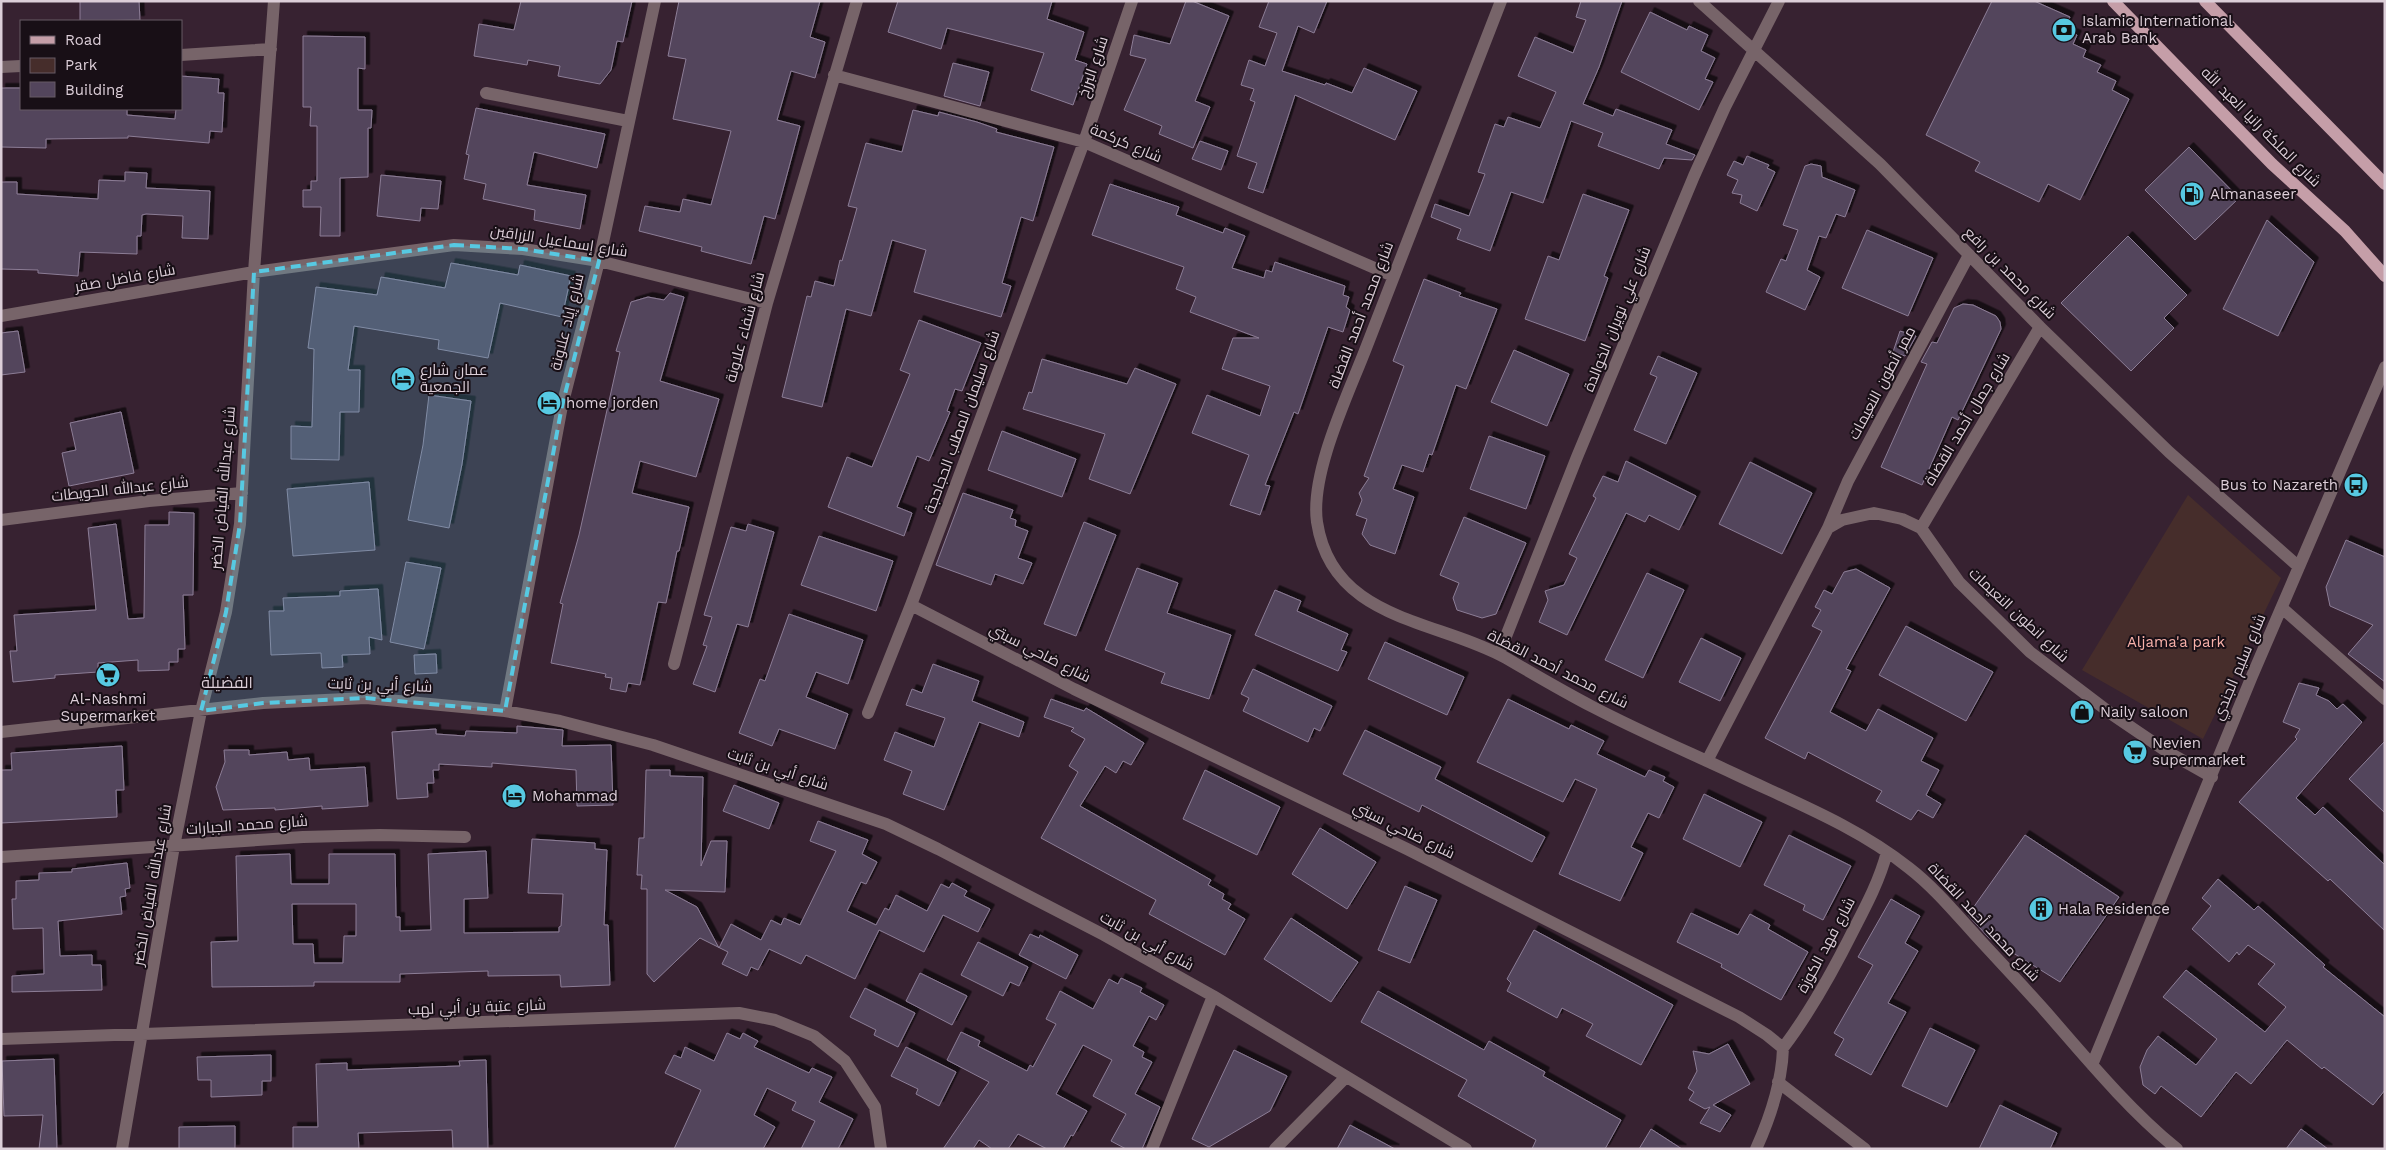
<svg xmlns="http://www.w3.org/2000/svg" width="2386" height="1150" viewBox="0 0 2386 1150" font-family="'Work Sans',Cairo,sans-serif">
<defs>
<filter id="shadow"><feDropShadow dx="4.5" dy="-4.5" stdDeviation="0" flood-color="#0009"/></filter>
</defs>
<rect width="100%" height="100%" fill="#372231"/>
<path fill="#462d2b" d="M2188,495L2281,578L2203,739L2082,670Z"/>
<path fill="#53455c" stroke="#8c7d96" fill-rule="evenodd" filter="url(#shadow)" d="M80,1H139L140,20L80,21Z
M521,1H632L623,42L617,41L611,70L600,84L558,76L560,66L528,60L527,65L474,56L479,24L514,30Z
M679,1H820L810,37L825,42L815,78L791,71L777,120L800,126L775,219L764,216L751,264L701,251L702,247L639,231L645,206L680,212L683,199L711,205L731,131L673,119L686,59L668,56Z
M898,1H1052L1047,19L1084,32L1075,60L1087,64L1073,105L1031,90L1044,53L947,28L941,49L888,32Z
M1186,1H1192L1229,16L1195,101L1210,107L1193,148L1159,134L1162,126L1124,110L1146,59L1130,55L1134,35L1170,44Z
M1269,1H1327L1314,33L1298,26L1282,71L1325,85L1326,83L1352,93L1364,68L1417,91L1395,140L1295,95L1263,193L1248,188L1257,163L1237,156L1255,102L1250,100L1254,89L1241,85L1249,60L1265,66L1277,33L1259,27Z
M1581,1H1622L1599,67L1583,104L1613,116L1616,109L1672,130L1666,144L1695,155L1692,160L1664,158L1659,169L1598,146L1603,133L1571,121L1543,203L1511,192L1490,251L1457,239L1461,229L1431,217L1435,204L1469,216L1485,174L1478,172L1495,124L1504,127L1508,117L1540,128L1556,92L1518,76L1535,37L1573,53L1586,20L1576,17Z
M1992,1H2034L2070,17L2064,30L2077,35L2073,44L2086,50L2083,57L2101,65L2097,72L2116,81L2112,90L2129,99L2080,200L2048,184L2039,202L1975,171L1980,162L1926,135Z
M1650,12L1687,30L1689,26L1708,35L1701,51L1715,58L1705,79L1713,82L1699,110L1621,72Z
M303,36L365,37V69L358,68V110H372L371,128H368V177L340,178V236H320L321,207H303V190H311V181H317V126H310L311,107H303Z
M953,63L989,72L980,106L944,96Z
M181,76L219,79L218,93H224L222,132L210,131L209,143L128,136V138L46,139V148L1,147V88H21V109H127V115L175,119L176,109H181Z
M476,108L605,134L597,168L534,152L527,185L586,195L580,229L534,220L535,210L483,199L486,184L464,179L469,155L466,154Z
M913,110L938,116L939,112L977,122L997,129L996,132L1054,147L1033,221L1021,217L1002,283L1011,286L1001,317L914,292L926,250L892,240L871,316L846,309L822,407L782,397L807,296L811,297L815,281L834,286L840,260L842,261L857,208L848,206L866,143L902,152Z
M1200,141L1228,151L1221,170L1192,159Z
M2189,147L2239,198L2195,240L2145,190Z
M1747,156L1769,165L1767,168L1775,172L1757,211L1740,203L1742,195L1732,193L1738,180L1727,175L1734,161L1743,165Z
M1811,164L1821,166L1822,177L1855,190L1845,217L1836,214L1826,238L1819,236L1807,270L1820,277L1805,310L1766,292L1781,259L1786,261L1798,230L1783,225L1805,166Z
M125,172L147,173L146,188L210,191L208,239L182,238L183,216L146,214L142,215L141,236H137V254L80,252L78,276L38,273V270L1,269V182H17V194L98,199L99,180L125,181Z
M381,175L441,181L438,209L421,208L420,221L377,216Z
M1110,184L1179,207L1176,215L1223,233L1225,228L1245,236L1232,268L1264,278L1266,270L1272,272L1275,262L1345,286L1343,295L1349,297L1346,307L1350,310L1343,332L1328,327L1298,414L1294,412L1265,485L1270,486L1260,515L1230,505L1249,455L1192,433L1207,395L1260,416L1270,386L1222,369L1233,338H1259L1190,312L1196,297L1176,289L1184,267L1092,235Z
M1583,194L1629,210L1604,276L1608,278L1585,341L1525,319L1548,256L1559,260Z
M2267,220L2314,262L2278,336L2223,309Z
M1867,230L1933,258L1908,316L1842,288Z
M2128,236L2187,295L2164,318L2174,328L2131,371L2061,303Z
M451,263L518,275L520,265L571,276L562,317L500,303L488,358L438,349L439,340L354,326L348,370H360L359,412H340L339,460L291,459V426L312,427L314,349L308,348L316,287L377,295L381,277L445,288Z
M1424,279L1461,293L1459,296L1497,309L1466,389L1456,385L1432,455L1429,454L1423,472L1402,465L1393,489L1414,497L1395,554L1370,545L1362,534L1367,519L1356,515L1362,500L1359,493L1369,478L1364,476L1404,366L1393,361Z
M670,293L684,297L660,381L719,399L696,477L640,461L632,493L689,507L679,551H677L666,603L658,602L640,685L628,683L626,692L610,689L612,678L605,677L606,674L551,663L563,604L560,603L579,535L620,352L616,351L631,302L648,297L664,300Z
M1963,304L1973,305L1996,316L2000,322L2001,329L1958,420L1952,417L1922,485L1881,467L1927,364L1921,362L1932,342L1937,343L1954,308Z
M919,320L981,343L962,391L955,389L947,411L950,412L929,461L917,456L897,507L912,513L904,536L828,507L847,457L872,467L910,374L900,370Z
M18,331L25,372L1,375V333Z
M1900,331L1916,336L1905,356L1893,352Z
M1514,350L1569,374L1547,426L1491,402Z
M1658,356L1697,373L1666,444L1634,430L1657,377L1650,374Z
M1042,359L1127,384L1135,368L1176,384L1130,494L1089,479L1105,434L1023,409L1029,392L1032,393Z
M429,395L471,401L462,464L449,528L408,520L423,445Z
M121,412L134,473L69,486L62,453L76,450L70,423Z
M1002,431L1076,459L1062,497L988,470Z
M1489,436L1545,456L1526,509L1470,489Z
M1626,461L1696,496L1679,530L1649,515L1645,522L1626,513L1567,635L1539,622L1548,600L1545,591L1564,585L1577,558L1569,554L1596,498L1593,496L1603,476L1618,482Z
M1750,462L1812,493L1782,554L1719,524Z
M369,482L375,550L293,556L287,489Z
M963,493L1013,510L1010,518L1016,520L1015,526L1028,531L1018,558L1032,563L1023,584L995,574L991,585L936,565Z
M169,512L194,513L193,595H183L185,649H178V662H169V670L138,671V660L98,663V672L55,675V678L13,682L10,651H17L14,615L96,610L88,528L116,524L128,619L144,618L145,525H169Z
M1464,517L1526,543L1496,614L1482,618L1457,610L1453,598L1459,583L1440,575Z
M1084,522L1116,535L1076,636L1044,624Z
M748,524L774,532L748,627L737,624L715,692L693,684L707,646L703,645L712,617L704,615L731,527L746,531Z
M819,536L893,561L876,611L801,585Z
M2346,540L2385,557V682L2348,654L2373,625L2330,606L2326,587Z
M406,562L441,568L424,649L390,642Z
M1137,568L1178,583L1167,613L1231,635L1209,699L1161,683L1165,673L1105,650Z
M1856,569L1890,588L1846,669L1851,671L1830,712L1866,731L1878,709L1933,738L1921,761L1939,770L1926,795L1941,804L1933,818L1918,810L1911,820L1876,801L1882,791L1808,752L1805,759L1765,738L1822,631L1812,626L1821,610L1815,607L1824,590L1832,594L1844,572Z
M1647,573L1684,590L1643,678L1605,660Z
M378,589L382,640L369,637L370,654L342,655L343,667L322,668L321,653L271,655L269,611H284L283,598L340,596V591Z
M1275,590L1301,601L1297,611L1348,634L1341,650L1347,652L1338,671L1255,635Z
M789,614L863,640L848,684L816,672L806,697L848,714L835,749L779,729L772,746L739,733L760,679L765,681Z
M1906,626L1993,672L1966,721L1879,675Z
M1701,638L1741,658L1720,701L1679,682Z
M1385,642L1464,677L1447,715L1368,679Z
M436,654L437,673L415,674L414,655Z
M933,664L979,681L972,701L1024,722L1019,737L979,722L944,810L903,794L912,771L884,760L895,732L934,747L945,718L906,705L912,689L922,693Z
M1253,669L1332,706L1320,731L1314,728L1308,742L1243,711L1249,698L1241,694Z
M2299,683L2319,688L2316,695L2329,701L2337,709L2343,704L2362,722L2296,798L2315,815L2323,807L2385,865V931L2330,879L2328,881L2239,802L2297,739L2295,737L2300,729L2283,722Z
M1051,699L1084,711L1086,708L1144,743L1131,765L1123,761L1116,773L1105,766L1080,806L1211,880L1208,885L1224,894L1222,899L1231,904L1228,909L1245,919L1225,955L1149,914L1156,900L1041,838L1078,772L1069,766L1085,739L1071,731L1074,728L1044,717Z
M1508,699L1569,729L1571,725L1604,741L1597,754L1645,777L1649,770L1665,777L1663,781L1674,787L1659,818L1648,813L1631,847L1643,853L1620,901L1559,874L1597,789L1575,779L1563,802L1477,762Z
M517,726L563,730L562,746L611,745L613,805L577,806L576,770L492,763V767L439,764V770H433L434,783H427L428,797L397,799L392,732L436,729V734L465,736L466,731L517,733Z
M1365,730L1441,767L1435,779L1545,837L1532,862L1422,805L1419,812L1343,774Z
M2385,741V813L2349,779Z
M122,746L124,790H116L117,817L1,823V770H12L11,753Z
M224,750H249V755L287,752L288,760L309,758L310,770L365,767L368,806L322,809V806L275,810V808L223,810L216,787L225,762Z
M646,770H670V776L703,777L701,866L711,841H727L725,892L665,890L697,907L719,948L731,924L761,940L771,920L781,925L784,918L800,925L836,851L810,841L818,821L868,840L862,854L877,862L866,884L861,882L847,911L876,925L885,908L889,910L896,895L927,911L941,884L949,888L952,883L967,891L964,896L990,909L978,932L943,915L924,952L879,930L855,979L806,955L801,964L769,949L758,970L751,967L747,976L722,964L728,952L700,938L654,982L647,974V889H641L642,875H637L639,838H644Z
M1205,770L1280,807L1257,855L1183,819Z
M734,785L779,803L769,829L723,811Z
M1704,794L1762,822L1740,867L1683,839Z
M1320,828L1376,862L1347,909L1292,874Z
M1789,835L1851,866L1823,920L1803,910L1805,905L1764,885Z
M2025,835L2119,897L2060,982L1989,938L1968,915Z
M532,839L595,843V849L607,850L604,925H608L610,985L561,987L560,975L488,976V971L400,974V982H314V986L212,987L211,942L238,941L236,856L290,854L291,884H329V854H395L396,917H400V931L431,930L428,854L486,851L488,898L464,899V933L559,932V927L561,926L563,894L528,893ZM292,904H356V936H344L343,963H314L313,944H293Z
M127,863L130,888L125,889L126,896L120,897L122,914L58,921L60,956L92,955V965H101L102,990L12,992V976L44,974L43,928L13,929L12,899H16V881L39,880V873L72,872V869Z
M2218,879L2254,910L2258,906L2325,965L2323,967L2385,1017V1090L2373,1105L2324,1067L2322,1069L2287,1040L2251,1084L2236,1072L2201,1117L2161,1086L2155,1094L2143,1085L2140,1067L2147,1050L2158,1036L2196,1065L2217,1039L2163,997L2186,970L2265,1032L2286,1007L2258,984L2275,964L2248,945L2239,955L2237,952L2229,962L2192,929L2211,906L2202,898Z
M1405,886L1437,900L1410,963L1378,950Z
M1891,899L1920,916L1905,943L1918,951L1888,1003L1906,1012L1871,1075L1835,1055L1844,1039L1834,1033L1873,965L1858,957Z
M1691,913L1738,935L1750,914L1770,925L1768,929L1808,952L1781,1000L1721,967L1722,964L1677,942Z
M1291,918L1358,962L1331,1002L1264,959Z
M1534,930L1673,1005L1641,1065L1586,1036L1593,1024L1562,1008L1557,1018L1507,991L1511,983L1507,979Z
M1030,934L1039,938L1040,935L1078,955L1066,979L1019,955Z
M978,942L1028,967L1019,986L1010,982L1003,996L961,975Z
M920,973L967,996L952,1025L906,1001Z
M1121,978L1142,988L1140,992L1164,1005L1156,1020L1149,1016L1133,1046L1144,1052L1142,1057L1152,1062L1135,1094L1160,1107L1142,1149H1126L1111,1141L1126,1114L1093,1096L1112,1060L1083,1045L1056,1094L1087,1111L1073,1136L1071,1135L1063,1149H1047L1018,1134L1008,1149H992L979,1140L973,1149H943L989,1082L947,1060L961,1032L980,1041L978,1046L1027,1071L1030,1065L1033,1067L1056,1024L1046,1019L1060,991L1093,1009L1109,979L1118,984Z
M865,988L915,1013L898,1047L874,1035L876,1030L850,1017Z
M1378,991L1484,1050L1489,1041L1545,1072L1543,1076L1621,1120L1605,1149H1532L1536,1140L1458,1096L1467,1080L1361,1022Z
M1930,1028L1975,1050L1947,1107L1902,1086Z
M727,1033L740,1039L743,1033L758,1041L754,1047L809,1073L812,1068L832,1077L819,1102L853,1119L838,1149H801L815,1121L792,1110L796,1102L767,1088L754,1115L775,1127L763,1149H674L701,1090L665,1073L674,1055L681,1058L685,1047L714,1061Z
M1728,1044L1750,1084L1713,1105L1731,1115L1720,1132L1700,1123L1710,1107L1705,1109L1689,1100L1694,1092L1688,1088L1697,1071L1693,1051L1709,1054Z
M906,1047L956,1072L939,1106L916,1094L918,1089L891,1076Z
M1234,1050L1287,1076L1270,1111L1209,1147L1192,1139Z
M271,1055V1081H262V1095L211,1097V1080H198L197,1057Z
M54,1059L57,1149H39L43,1115L4,1116L2,1061Z
M486,1060L488,1149H453L452,1130L358,1133L359,1149H293V1127H318L316,1064L347,1063V1070L460,1066L459,1061Z
M2000,1105L2057,1133L2050,1149H1979Z
M1350,1125L1395,1149H1337Z
M235,1126V1149H179V1127Z
M1651,1129L1682,1149H1639Z
M2301,1129L2328,1149H2286Z"/>
<g fill="none" stroke-linecap="round" stroke-linejoin="round">
<path stroke="#776469" stroke-width="12" d="M1501,1C1457,117 1410,232 1366,348C1348,395 1310,473 1317,522C1332,621 1436,619 1506,658C1535,675 1564,692 1593,707C1639,731 1688,752 1735,774C1794,802 1858,827 1909,868C1935,888 1957,915 1979,939C2001,963 2024,987 2046,1012C2087,1059 2128,1109 2177,1149
M1699,1L1880,164L2040,327L2169,452L2299,567
M181,55L271,49
M1,67L21,66
M834,75L1084,142L1393,276
M486,93L628,121
M1,316L254,272L454,245L523,249L599,261L767,303
M1,520L149,501L242,493
M1828,528L1848,481L1969,255
M1921,528L2040,327
M911,605L1074,689L1407,849L1739,1017L1767,1035L1783,1048C1782,1082 1770,1118 1756,1149
M2282,608L2385,699
M1499,654L1577,457L1694,176L1725,107L1779,1
M674,664L767,303L857,1
M505,711L562,406L599,261L655,1
M868,713L911,605L1084,142L1132,1
M1,732L263,703L366,698L505,711L560,721L653,745L886,824L938,849L1104,935L1213,996L1466,1149
M1707,761L1828,528L1842,520L1874,513L1902,519L1921,528L1959,582L2030,652L2113,715L2166,751L2212,777
M1,857L303,837L380,835L465,837
M1,1039L739,1013L775,1020L814,1036L845,1061L875,1107L881,1149
M1783,1048C1811,1011 1833,971 1854,929C1867,904 1880,879 1887,852
M2092,1065L2252,676L2385,367
M1778,1082L1865,1149
M122,1149L174,846L201,711L226,612L240,524L254,272L274,1
M1152,1149L1213,996
M1275,1149L1346,1077"/>
<path stroke="#c59ea8" stroke-width="12" d="M2113,1L2272,164L2345,231L2385,276
M2205,1L2385,184"/>
</g>
<path fill="#57c9e2" fill-opacity="0.2" stroke="#57c9e2" stroke-width="4" stroke-dasharray="10 6" stroke-linejoin="round" d="M454,245L523,249L599,261L562,406L505,711L366,698L263,703L201,711L226,612L240,524L254,272Z"/>
<defs>
<symbol id="bank-disc" viewBox="-11 -11 22 22"><circle r="9.5" fill="#57c9e2" stroke="#180f16"/><path d="M-6-4H6V4H-6ZM0-2.3a2.3 2.3 0 1 0 0 4.6a2.3 2.3 0 1 0 0-4.6Z" fill="#111"/></symbol>
<symbol id="fuel-disc" viewBox="-11 -11 22 22"><circle r="9.5" fill="#57c9e2" stroke="#180f16"/><path d="M-5.5-6h7V0h2V4h1.3V-2.5L3-4.5l.8-.8L6-3V5H2.5V1h-1V6h-7ZM-4.2-4.7v3.2H.2V-4.7Z" fill="#111"/></symbol>
<symbol id="hotel-disc" viewBox="-11 -11 22 22"><circle r="9.5" fill="#57c9e2" stroke="#180f16"/><path d="M-6-4.5h1.5V1H6V5H4.5V3h-9V5H-6ZM-4 0a1.8 1.8 0 1 1 3.6 0ZM.5 0V-2.5h3Q6-2.5 6 0Z" fill="#111"/></symbol>
<symbol id="bus-disc" viewBox="-11 -11 22 22"><circle r="9.5" fill="#57c9e2" stroke="#180f16"/><path d="M-5-6H5V4H4V6H2V4H-2V6H-4V4H-5ZM-3.5-4V0h7V-4ZM-3.5 1.2v1.5H-2V1.2ZM2 1.2v1.5H3.5V1.2Z" fill="#111"/></symbol>
<symbol id="supermarket-disc" viewBox="-11 -11 22 22"><circle r="9.5" fill="#57c9e2" stroke="#180f16"/><path d="M-6-5.5h2.5l.6 2H6L4.5 2H-2.5L-4.4-4H-6ZM-1.5 3.2a1.3 1.3 0 1 0 .1 0ZM3 3.2a1.3 1.3 0 1 0 .1 0Z" fill="#111"/></symbol>
<symbol id="shop-disc" viewBox="-11 -11 22 22"><circle r="9.5" fill="#57c9e2" stroke="#180f16"/><path d="M-5-2.5h2.3a2.7 3.5 0 0 1 5.4 0H5L5.5 6h-11ZM-1.5-2.5h3a1.5 2.3 0 0 0-3 0Z" fill="#111"/></symbol>
<symbol id="building-disc" viewBox="-11 -11 22 22"><circle r="9.5" fill="#57c9e2" stroke="#180f16"/><path d="M-4-6H4V6H1V3H-1V6H-4ZM-2.5-4.3h1.7v1.8h-1.7ZM.8-4.3h1.7v1.8H.8ZM-2.5-1h1.7V.8h-1.7ZM.8-1h1.7V.8H.8Z" fill="#111"/></symbol>
</defs>
<g fill-rule="evenodd">
<use href="#bank-disc" x="2050" y="16" width="28" height="28"/>
<use href="#fuel-disc" x="2178" y="180" width="28" height="28"/>
<use href="#hotel-disc" x="389" y="365" width="28" height="28"/>
<use href="#hotel-disc" x="535" y="389" width="28" height="28"/>
<use href="#bus-disc" x="2342" y="471" width="28" height="28"/>
<use href="#supermarket-disc" x="94" y="661" width="28" height="28"/>
<use href="#shop-disc" x="2068" y="698" width="28" height="28"/>
<use href="#supermarket-disc" x="2121" y="738" width="28" height="28"/>
<use href="#hotel-disc" x="500" y="782" width="28" height="28"/>
<use href="#building-disc" x="2027" y="895" width="28" height="28"/>
</g>
<g text-anchor="middle" dominant-baseline="central" stroke-width="4" stroke-linejoin="round" paint-order="stroke">
<g font-size="15" fill="#dcced8" stroke="#180f16" text-anchor="start">
<text x="2082" y="21">Islamic International<tspan x="2082" dy="17">Arab Bank</tspan></text>
<text x="2210" y="194">Almanaseer</text>
<text x="420" y="370">عمان شارع<tspan x="420" dy="17">الجمعية</tspan></text>
<text x="566" y="403">home jorden</text>
<text x="2338" y="485" text-anchor="end">Bus to Nazareth</text>
<text x="108" y="699" text-anchor="middle">Al-Nashmi<tspan x="108" dy="17">Supermarket</tspan></text>
<text x="2100" y="712">Naily saloon</text>
<text x="2152" y="743">Nevien<tspan x="2152" dy="17">supermarket</tspan></text>
<text x="532" y="796">Mohammad</text>
<text x="2058" y="909">Hala Residence</text>
</g>
<g font-size="15" fill="#dcced8" stroke="#180f16">
<text transform="translate(1093 67) rotate(-71)">شارع البرزخ</text>
<text transform="translate(2261 127) rotate(45)">شارع الملكة رانيا العبد الله</text>
<text transform="translate(1126 143) rotate(23)">شارع كركمة</text>
<text transform="translate(559 241) rotate(9)">شارع إسماعيل الزراقين</text>
<text transform="translate(2010 273) rotate(45)">شارع محمد بن رافع</text>
<text transform="translate(125 278) rotate(-10)">شارع فاضل صقر</text>
<text transform="translate(1361 315) rotate(-69)">شارع محمد أحمد القضاة</text>
<text transform="translate(1617 319) rotate(-68)">شارع علي نويران الخوالدة</text>
<text transform="translate(567 322) rotate(-76)">شارع إياد علاونة</text>
<text transform="translate(745 327) rotate(-75)">شارع شفاء علاونة</text>
<text transform="translate(1882 383) rotate(-62)">ممر أنطون النعيمات</text>
<text transform="translate(1967 419) rotate(-59)">شارع جمال أحمد القضاة</text>
<text transform="translate(962 422) rotate(-70)">شارع سليمان المطلب الحجاحجة</text>
<text transform="translate(223 488) rotate(-85)">شارع عبدالله الفياض الخضر</text>
<text transform="translate(120 489) rotate(-6)">شارع عبدالله الحويطات</text>
<text transform="translate(2019 615) rotate(43)">شارع انطون النعيمات</text>
<text transform="translate(1040 653) rotate(27)">شارع ضاحي سبتي</text>
<text transform="translate(2239 667) rotate(-67)">شارع سليم الجندي</text>
<text transform="translate(1558 669) rotate(27)">شارع محمد أحمد القضاة</text>
<text transform="translate(380 685) rotate(2)">شارع أبي بن ثابت</text>
<text transform="translate(778 769) rotate(18)">شارع أبي بن ثابت</text>
<text transform="translate(247 825) rotate(-4)">شارع محمد الجبارات</text>
<text transform="translate(1404 830) rotate(26)">شارع ضاحي سبتي</text>
<text transform="translate(152 885) rotate(-80)">شارع عبدالله الفياض الخضر</text>
<text transform="translate(1984 922) rotate(47)">شارع محمد أحمد القضاة</text>
<text transform="translate(1147 941) rotate(29)">شارع أبي بن ثابت</text>
<text transform="translate(1826 945) rotate(-62)">شارع فهد الكوزة</text>
<text transform="translate(477 1007) rotate(-2)">شارع عتبة بن أبي لهب</text>
</g>
<g font-size="15" fill="#f9b1aa" stroke="#180f16">
<text x="2176" y="642">Aljama'a park</text>
</g>
<g font-size="16" fill="#dcced8" stroke="#180f16">
<text x="227" y="682">الفضيلة</text>
</g>
</g>
<rect width="2386" height="1150" fill="none" stroke="#dcced8" stroke-width="5"/>
<rect x="20" y="20" width="162" height="90" fill="#180f16" stroke="#665b64"/>
<rect x="30" y="36" width="25" height="8" fill="#c59ea8" stroke="#665b64"/>
<text x="65" y="45" font-size="15" fill="#dcced8">Road</text>
<rect x="30" y="58" width="25" height="15" fill="#462d2b" stroke="#665b64"/>
<text x="65" y="70" font-size="15" fill="#dcced8">Park</text>
<rect x="30" y="82" width="25" height="15" fill="#53455c" stroke="#665b64"/>
<text x="65" y="95" font-size="15" fill="#dcced8">Building</text>
</svg>
